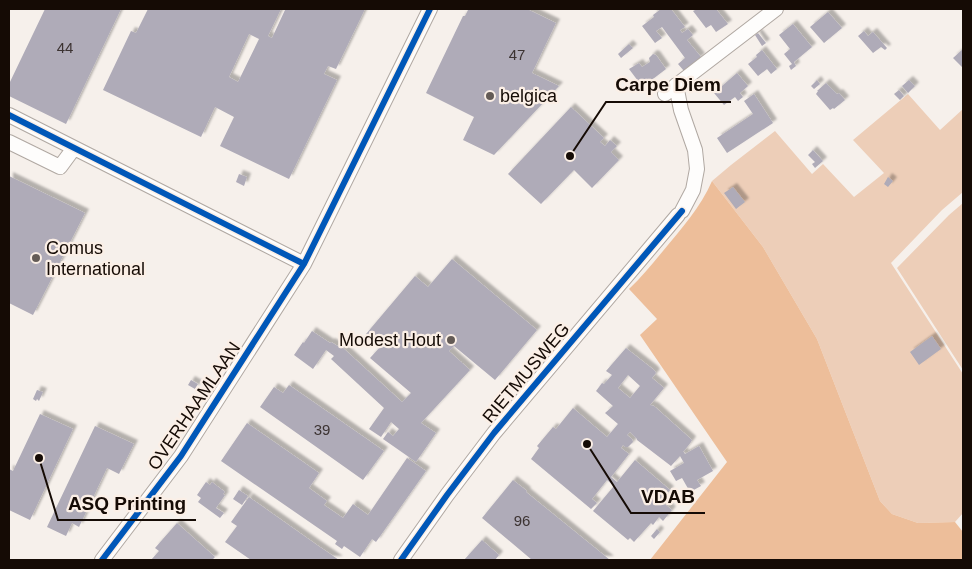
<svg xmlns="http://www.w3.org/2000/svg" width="972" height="569" viewBox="0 0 972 569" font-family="Helvetica,sans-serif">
<defs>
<filter id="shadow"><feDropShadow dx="4" dy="-4" stdDeviation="1" flood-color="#0004"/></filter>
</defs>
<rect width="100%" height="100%" fill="#f6f0eb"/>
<path fill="#edceb8" d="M908,94L940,130L963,109V192L942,210L891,263L963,374V513L955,522L918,523L892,514L880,501L817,339L763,247L712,181L731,165L775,131L812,174L823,164L854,197L884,173L853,140Z
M963,203V370L897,268L949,215Z"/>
<path fill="#edbe9a" d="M712,181L763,247L817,339L880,501L892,514L918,523L955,522L963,532V560H650L727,462L640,335L657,319L629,289C642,277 652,264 663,251C681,229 701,207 712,181Z"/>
<path fill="#afabb8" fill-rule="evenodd" filter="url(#shadow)" d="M45,9H121L66,124L9,96V84Z
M148,9H281L268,36L272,38L285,10L282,9H365L336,69L328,66L324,74L337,80L289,179L220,146L234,117L215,107L201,137L103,90L131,31L136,33ZM249,34L259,39L238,82L229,77Z
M465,9H527L556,23L532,73L559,86L494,155L463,140L474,117L426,93L463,16H465L468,10Z
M661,9H671L685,27L680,30L682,33L688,29L693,35L687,40L701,57L684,71L678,64L685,58L662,27L656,31L662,38L655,43L642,26L654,17L653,15Z
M697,9H716L728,24L716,32L711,25L706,28L693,11Z
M828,12L842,28L824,43L810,27Z
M793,24L812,47L794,62L796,66L791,70L789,66L792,64L784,54L790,49L779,35Z
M864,31L868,36L873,32L887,48L885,50L881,47L873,53L858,36Z
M758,33L766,43L762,46L755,35Z
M629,44L633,48L621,58L618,54Z
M963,49V68L953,58Z
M762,50L777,69L771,74L767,69L758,76L748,64L757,57L756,55Z
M653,54L656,55L666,69L649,82L648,80L641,85L629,69L639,63L642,67L650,62L649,58Z
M737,73L748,86L740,93L743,97L738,101L735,97L724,105L714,93Z
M817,80L820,84L814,89L811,86Z
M909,80L915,86L908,93L902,86Z
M826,83L837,94L839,93L845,100L834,109L833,108L830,110L816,94L818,91H817Z
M899,90L904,96L900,100L894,94Z
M754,94L773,123L727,153L717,138L753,114L744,101Z
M571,107L604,138L600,142L605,146L610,140L617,146L611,152L619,160L592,188L574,170L541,204L508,174Z
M813,150L823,161L815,168L812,164L815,162L808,155Z
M239,174L247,177L244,186L236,182Z
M9,176L85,213L33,315L9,303Z
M888,177L893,181L888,187L884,184Z
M733,187L745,202L736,209L724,193Z
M452,259L537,330L495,380L454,346L449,351L470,370L421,423L436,433L416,462L383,439L388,432L393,436L399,429L391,422L381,437L369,429L384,408L331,359L334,356L326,350L313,369L294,355L303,342L304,343L312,331L330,343L331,342L341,348L342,347L402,402L411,393L370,358L381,346L366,334L415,276L428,287Z
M932,336L941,349L919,365L910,352Z
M626,348L654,370L656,373L652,378L664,388L650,405L654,406L692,440L691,442L684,451H683L685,454L699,446L713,471L697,480L701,486L690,492L682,478L676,481L670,471L684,463L680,456L671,466L637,440V439L630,432L627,435L632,439L633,442L628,447H625L623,445L621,448L629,454L611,477L617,482L635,460L670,490L661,501L672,510L663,521L659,517L653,525L651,523L634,542L630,538L628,540L593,511L614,486L607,480L592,499L597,503L591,509L531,459L539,448L537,446L553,427L556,429L573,408L607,437L618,424L605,413L613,406L596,391L602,383L604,384L612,375L606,371ZM628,375L640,386L630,398L618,388Z
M191,380L198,384L195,389L188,385Z
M289,385L384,451L363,480L260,407L274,387L283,393Z
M37,390L43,392L39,401L37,399L36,401L33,399Z
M40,414L73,429L30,520L9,510V469L13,471Z
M247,423L319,473L309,488L327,501L324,505L343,518L353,504L368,515L407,458L426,471L376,542L372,539L360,557L344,546L342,549L335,544L337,541L221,461Z
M95,426L134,444L119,474L107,468L79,527L72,523L66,536L47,527Z
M513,480L527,491L526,492L610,560H532L482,518Z
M206,482L210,485L212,482L225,492L223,494L225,495L216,508L224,513L220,518L198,502L201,498L197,495Z
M239,490L248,496L242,505L233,499Z
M249,497L317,545L339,560H251L225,542L237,526L231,522Z
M177,523L215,557L212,560H151L159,551L155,548Z
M657,529L660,532L654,539L651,536Z
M482,540L499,555L495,560H464Z"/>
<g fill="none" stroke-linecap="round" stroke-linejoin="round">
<defs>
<path id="minor" d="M676,85L681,110L695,150L697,169L693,190L682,211
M665,94L776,9
M9,115L304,264
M9,142L60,167L74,148
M102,560L181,456L304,264L430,9
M401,560L447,495L494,433L678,215"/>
</defs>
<use href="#minor" stroke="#b0a8a2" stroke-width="16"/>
<use href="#minor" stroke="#fefdfc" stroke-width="14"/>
<defs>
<path id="cycleway" d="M9,115L304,264
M102,560L181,456L304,264L430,9
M401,560L447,495L494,433L682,211"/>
</defs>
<use href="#cycleway" stroke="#fbefe6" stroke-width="9"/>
<use href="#cycleway" stroke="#0057b8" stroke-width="6"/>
</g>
<g fill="#645b56" stroke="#fbefe6" stroke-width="2">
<circle cx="490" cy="96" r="5"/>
<circle cx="36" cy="258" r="5"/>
<circle cx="451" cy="340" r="5"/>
</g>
<g text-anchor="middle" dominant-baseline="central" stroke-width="4.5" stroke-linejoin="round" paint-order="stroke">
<g font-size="15" fill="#3c3332">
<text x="65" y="47">44</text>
<text x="517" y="54">47</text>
<text x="322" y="429">39</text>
<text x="522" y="520">96</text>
</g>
<g font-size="18" fill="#150b05" stroke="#fbefe6" text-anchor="start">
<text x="500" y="96">belgica</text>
<text x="46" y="248">Comus<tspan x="46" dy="21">International</tspan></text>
<text x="441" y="340" text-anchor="end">Modest Hout</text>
</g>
<g font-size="18" fill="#150b05" stroke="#fbefe6">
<text transform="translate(526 373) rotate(-50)">RIETMUSWEG</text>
<text transform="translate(194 406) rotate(-56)">OVERHAAMLAAN</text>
</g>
</g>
<path fill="none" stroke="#150b05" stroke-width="2" d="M570 156L606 102H731M587 444L631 513H705M39 458L58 520H196"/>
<g fill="#150b05" stroke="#fbefe6" stroke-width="2">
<circle cx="570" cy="156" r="5"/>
<circle cx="587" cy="444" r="5"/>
<circle cx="39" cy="458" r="5"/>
</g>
<g font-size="19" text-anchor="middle" font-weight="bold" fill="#150b05" stroke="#fbefe6" stroke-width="4.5" stroke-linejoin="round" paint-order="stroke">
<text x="668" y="91">Carpe Diem</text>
<text x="668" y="503">VDAB</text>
<text x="127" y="510">ASQ Printing</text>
</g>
<rect width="972" height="569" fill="none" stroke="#150b05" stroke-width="20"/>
</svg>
